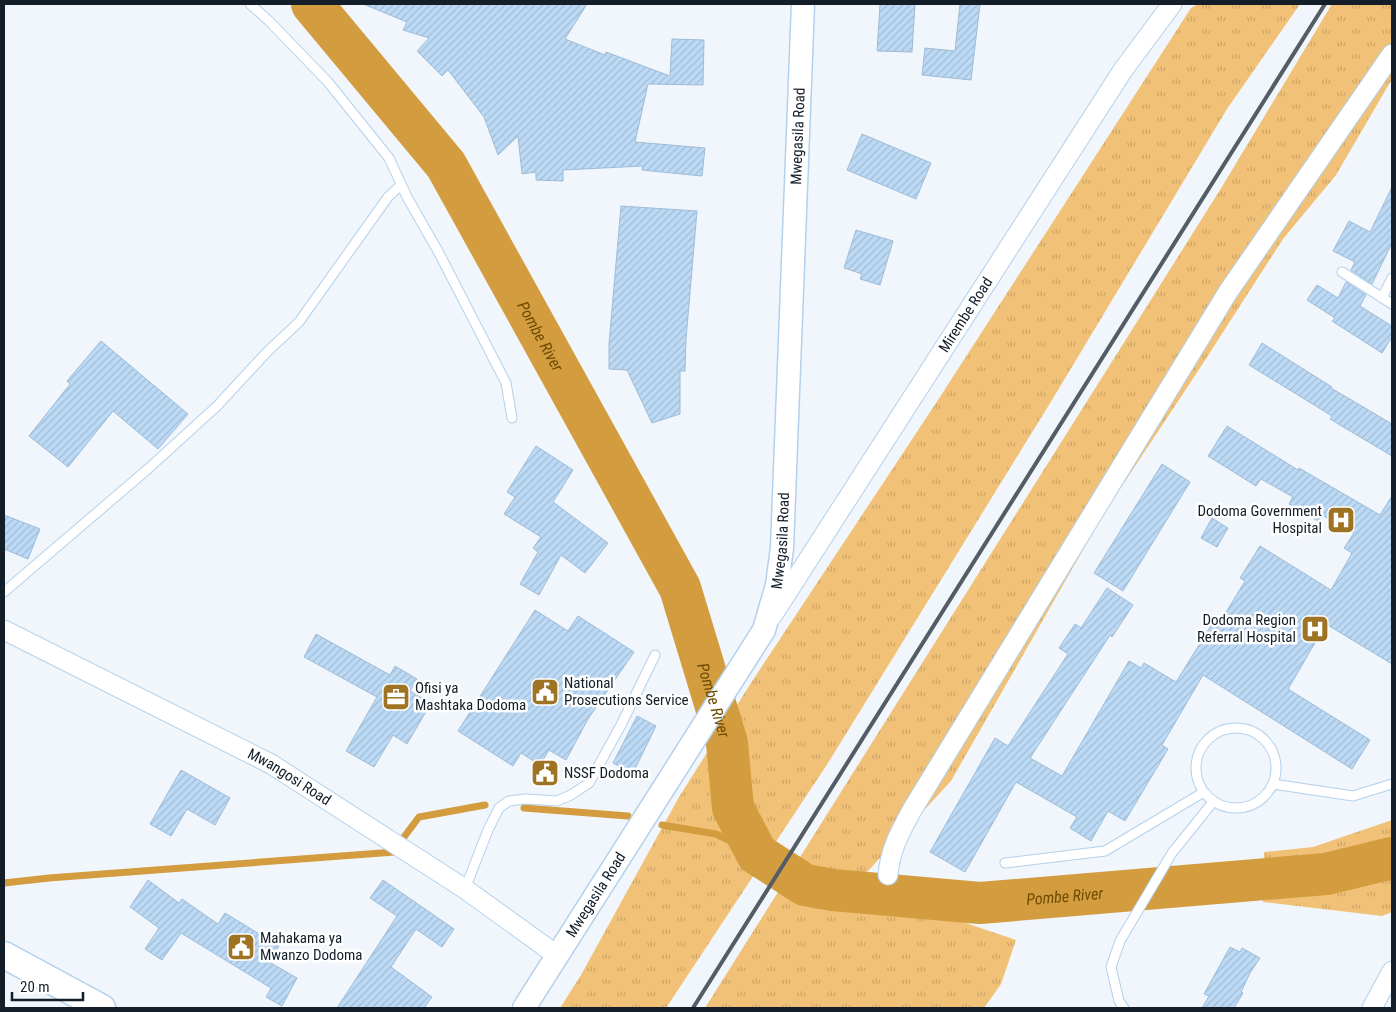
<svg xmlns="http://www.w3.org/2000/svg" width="1396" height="1012" viewBox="0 0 1396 1012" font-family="'Roboto Condensed',sans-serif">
<defs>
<pattern id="grass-tufts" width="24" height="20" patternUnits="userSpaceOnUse" patternTransform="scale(1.25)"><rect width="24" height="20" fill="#f1c177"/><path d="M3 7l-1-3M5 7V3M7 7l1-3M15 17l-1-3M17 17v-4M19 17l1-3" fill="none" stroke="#cea567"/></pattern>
<pattern id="building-hatch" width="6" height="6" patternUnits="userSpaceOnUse" patternTransform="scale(1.25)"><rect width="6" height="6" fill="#bcdaf6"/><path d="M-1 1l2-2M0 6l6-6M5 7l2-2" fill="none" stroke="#a1bbd3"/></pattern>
</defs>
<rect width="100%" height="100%" fill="#f0f6fb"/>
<path fill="url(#grass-tufts)" d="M1198,4H1300L1227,109L1052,400L828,763L666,1008H560L581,975L679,797L751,683L938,400L1191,8Z
M1332,4H1392V79L1336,175L1283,239L1198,371L1104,513L951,781L867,872L892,916L951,918L1016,940L1001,984L984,1008H705L1220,190Z
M1392,820V912L1382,916L1263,902L1264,852L1313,847Z"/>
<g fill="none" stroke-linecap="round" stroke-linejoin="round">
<path stroke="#d39c3f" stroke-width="7" d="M524,808L628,816
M662,825L716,834L757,854
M404,837L419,817L485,805
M4,883L49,878L395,852"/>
<path stroke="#d39c3f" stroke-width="42" id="s1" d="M312,4L446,165L680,588L727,743L733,808L757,854L805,885L833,890L980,903L1326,874L1392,858"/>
</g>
<path fill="url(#building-hatch)" stroke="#9fbcd7" d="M363,4H587L565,39L605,55L606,52L670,76L672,39L704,40L703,85L648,84L635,142L705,148L702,176L642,170L643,166L563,170V181L536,180V172L522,174L518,136L498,155L484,117L448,70L442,76L417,51L429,38L403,30L407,22Z
M880,4H915L912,52L877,51Z
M960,4H980L971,80L922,75L925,48L955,51Z
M862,134L931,163L916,199L847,170Z
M1392,187V243L1372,284L1351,270L1355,262L1333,251L1349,221L1370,232Z
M621,206L697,211L686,339L685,371H680V414L652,423L627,370L609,369V344Z
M856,230L893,241L880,285L860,279L862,274L844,268Z
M1346,282L1366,295L1360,306L1392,326V337L1382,353L1332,321L1335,318L1307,300L1317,285L1338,298Z
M101,341L188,414L158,449L113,411L68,467L29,436L70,384L67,381Z
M1262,343L1332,387L1331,388L1392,424V456L1330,419L1332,416L1249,365Z
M1227,426L1298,470L1299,468L1380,515L1392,496V664L1326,624L1288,689L1370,740L1352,769L1203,675L1162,745L1168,749L1125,821L1108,811L1091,841L1070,828L1077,817L1016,782L965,872L930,852L995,738L1008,746L1068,654L1059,648L1075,624L1081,628L1107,588L1133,605L1112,637L1110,635L1030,758L1062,776L1129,661L1141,668L1144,663L1176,682L1214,621L1219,624L1245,581L1240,578L1260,546L1331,590L1352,553L1344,548L1354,533L1322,515L1318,521L1289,504L1293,497L1261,479L1256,486L1208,456Z
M536,446L573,470L553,502L608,543L585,573L561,555L539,595L520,584L538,552L533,548L541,537L504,514L515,497L507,492Z
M1162,464L1190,482L1123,591L1094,573Z
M4,515L40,529L28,559L4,549Z
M1212,518L1228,528L1217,547L1201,538Z
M535,610L568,631L578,616L634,652L588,719L566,760L549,750L540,765L521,753L513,766L458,731Z
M316,634L390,675L395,666L417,679L410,691L431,703L407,744L393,735L374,767L346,751L377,697L304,657Z
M637,716L656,726L633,773L613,763Z
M181,770L230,798L215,825L187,809L171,836L150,824Z
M148,880L179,903L182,899L218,924L225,913L279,946L269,962L297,978L282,1006L266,997L271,988L181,933L162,960L145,949L159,928L130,907Z
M383,880L454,929L442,947L416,929L391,967L432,997L424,1008H337L397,916L370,898Z
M1230,947L1240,952L1242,948L1260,958L1250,973L1241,992L1243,993L1234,1008H1202L1209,996L1204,994Z"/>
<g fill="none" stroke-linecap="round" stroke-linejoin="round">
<defs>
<path id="service" d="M250,4L269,21L328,82L389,158L407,197L439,253L506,383L512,418
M1342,272L1392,304
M1382,298L1392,278
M4,592L149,468L217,406L267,352L299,322L388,197L401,185
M1196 768a40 40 0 1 1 80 0a40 40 0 1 1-80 0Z
M1273,784L1353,796L1392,784
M1005,863L1105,851L1204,792
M465,889L488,830L499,808L509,801L525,799L557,801L571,795L589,783L621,725L655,655
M1124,1008L1119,1001L1111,967L1120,941L1172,853L1213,802"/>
<g id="minor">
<path id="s2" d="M772,616L1123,70L1172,4"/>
<path id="s3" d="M4,630L271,764L465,889L558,956"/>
<path d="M888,875C890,850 900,832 912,810L1228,292L1392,54"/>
<path d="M1372,1008L1392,971"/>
</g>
<g id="tertiary">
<path id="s4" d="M524,1008L764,630L777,585L782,548L803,4"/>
</g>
<path id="secondary" d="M4,955L102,1008"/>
</defs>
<use href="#service" stroke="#b3d1ec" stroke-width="11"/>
<use href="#minor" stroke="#b3d1ec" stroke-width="21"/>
<use href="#tertiary" stroke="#b3d1ec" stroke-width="25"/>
<use href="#secondary" stroke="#b3d1ec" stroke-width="29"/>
<use href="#service" stroke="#fff" stroke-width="9"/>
<use href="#minor" stroke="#fff" stroke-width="19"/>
<use href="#tertiary" stroke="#fff" stroke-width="22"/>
<use href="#secondary" stroke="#fff" stroke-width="26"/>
<path stroke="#545d66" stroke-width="4" d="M693,1008L1325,4"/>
</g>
<defs>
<symbol id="hospital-square" viewBox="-11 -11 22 22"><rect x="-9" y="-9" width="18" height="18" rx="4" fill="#9f7324" stroke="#fff"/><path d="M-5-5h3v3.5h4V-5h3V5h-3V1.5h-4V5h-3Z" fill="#fff"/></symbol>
<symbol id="civic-square" viewBox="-11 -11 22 22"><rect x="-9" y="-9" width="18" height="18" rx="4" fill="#9f7324" stroke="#fff"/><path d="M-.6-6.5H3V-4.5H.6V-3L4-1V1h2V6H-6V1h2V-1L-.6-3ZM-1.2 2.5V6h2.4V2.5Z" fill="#fff"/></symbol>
<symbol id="office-square" viewBox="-11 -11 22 22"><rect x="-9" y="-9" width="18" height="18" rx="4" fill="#9f7324" stroke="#fff"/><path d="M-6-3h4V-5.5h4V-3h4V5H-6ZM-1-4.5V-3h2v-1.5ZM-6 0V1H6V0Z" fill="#fff"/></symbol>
</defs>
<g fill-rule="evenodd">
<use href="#hospital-square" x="1325" y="504" width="32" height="32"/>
<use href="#hospital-square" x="1299" y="613" width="32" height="32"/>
<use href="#civic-square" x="529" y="676" width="32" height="32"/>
<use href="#office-square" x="380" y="681" width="32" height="32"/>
<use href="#civic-square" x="529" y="757" width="32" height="32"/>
<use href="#civic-square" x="225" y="931" width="32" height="32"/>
</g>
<g text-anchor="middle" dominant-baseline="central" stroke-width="5" stroke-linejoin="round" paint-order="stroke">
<g font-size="15" fill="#131e28" stroke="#fff">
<text stroke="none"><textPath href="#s4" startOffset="944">Mwegasila Road</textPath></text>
<text stroke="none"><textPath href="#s2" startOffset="358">Mirembe Road</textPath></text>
<text stroke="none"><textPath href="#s4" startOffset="539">Mwegasila Road</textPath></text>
<text stroke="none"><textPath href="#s3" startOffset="321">Mwangosi Road</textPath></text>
<text stroke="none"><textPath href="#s4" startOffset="134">Mwegasila Road</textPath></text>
</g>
<g font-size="15" fill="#131e28" stroke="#fff" text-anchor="start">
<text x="1322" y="511" text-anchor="end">Dodoma Government<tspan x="1322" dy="17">Hospital</tspan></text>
<text x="1296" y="620" text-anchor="end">Dodoma Region<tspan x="1296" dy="17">Referral Hospital</tspan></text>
<text x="564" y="683">National<tspan x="564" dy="17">Prosecutions Service</tspan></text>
<text x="415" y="688">Ofisi ya<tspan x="415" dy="17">Mashtaka Dodoma</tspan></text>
<text x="564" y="773">NSSF Dodoma</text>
<text x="260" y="938">Mahakama ya<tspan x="260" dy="17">Mwanzo Dodoma</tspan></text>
</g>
<g font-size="16" font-style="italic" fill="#6f4b00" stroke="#fff">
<text stroke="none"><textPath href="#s1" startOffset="405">Pombe River</textPath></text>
<text stroke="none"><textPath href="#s1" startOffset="810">Pombe River</textPath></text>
<text stroke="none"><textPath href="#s1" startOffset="1290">Pombe River</textPath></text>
</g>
</g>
<rect width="1396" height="1012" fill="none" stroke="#131e28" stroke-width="10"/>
<path d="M12 992v8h71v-8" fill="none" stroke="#131e28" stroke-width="2.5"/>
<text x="20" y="992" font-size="15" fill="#131e28" stroke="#ffffff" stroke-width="4" paint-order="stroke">20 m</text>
</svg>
